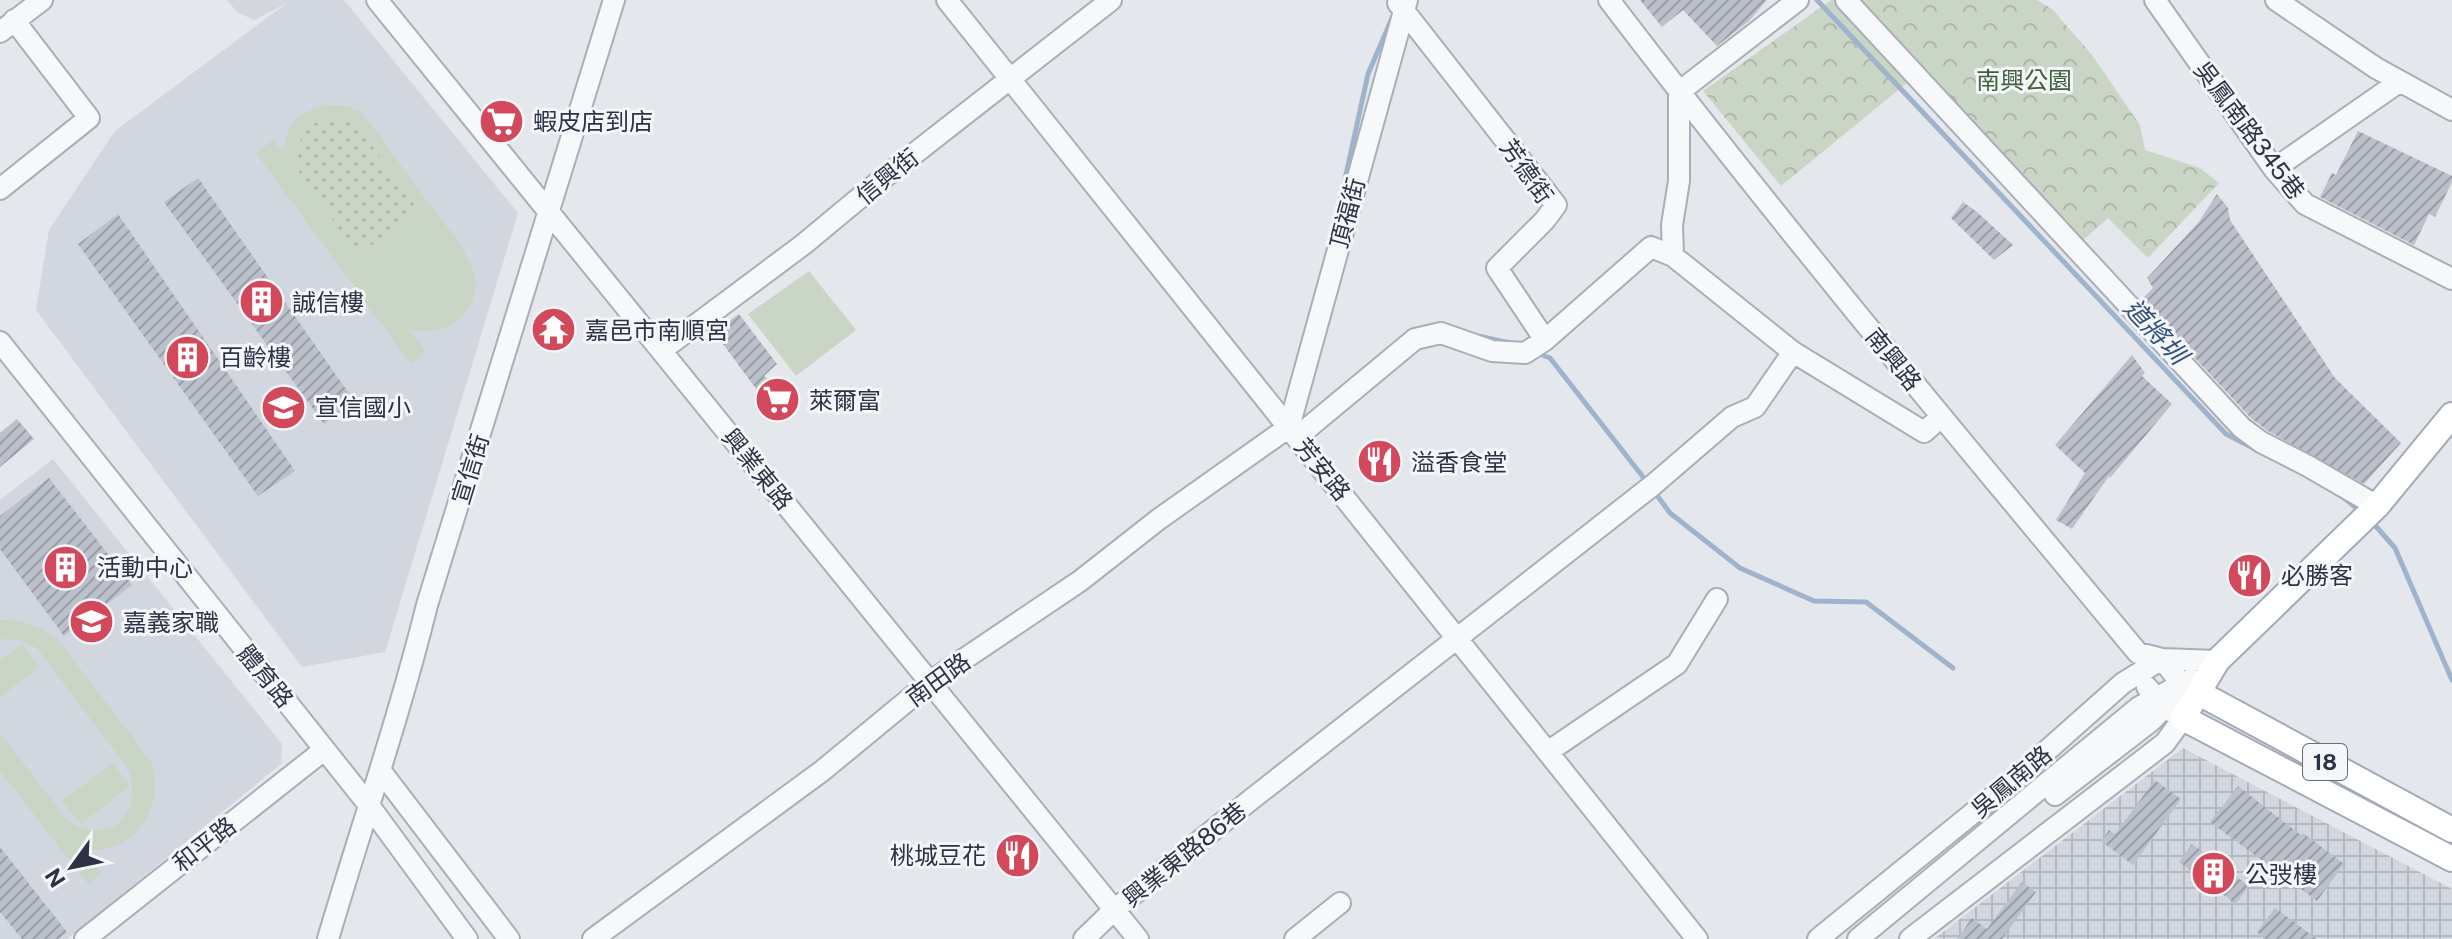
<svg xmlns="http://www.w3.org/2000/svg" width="2452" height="939" viewBox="0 0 2452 939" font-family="'Public Sans','Noto Sans TC',sans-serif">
<defs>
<pattern id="industrial-grid" width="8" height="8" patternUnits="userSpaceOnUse" patternTransform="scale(2)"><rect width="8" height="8" fill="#d2d6de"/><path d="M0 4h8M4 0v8" fill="none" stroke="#b4b8c0"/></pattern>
<pattern id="grass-dots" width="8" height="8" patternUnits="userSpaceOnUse" patternTransform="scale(2)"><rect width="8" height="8" fill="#c9d6c5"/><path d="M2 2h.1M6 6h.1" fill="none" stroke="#adb8ab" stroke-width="1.8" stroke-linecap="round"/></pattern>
<pattern id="park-crowns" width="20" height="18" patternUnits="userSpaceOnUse" patternTransform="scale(2)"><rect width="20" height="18" fill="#c9d6c5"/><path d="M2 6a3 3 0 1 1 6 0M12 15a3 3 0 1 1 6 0" fill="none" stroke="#adb8ab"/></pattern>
<pattern id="building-hatch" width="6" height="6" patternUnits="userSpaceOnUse" patternTransform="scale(2)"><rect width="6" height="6" fill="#bbc0ca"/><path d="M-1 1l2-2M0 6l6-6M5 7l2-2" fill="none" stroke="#989da6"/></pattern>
</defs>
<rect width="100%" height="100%" fill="#e4e7ec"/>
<path fill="#d2d6de" d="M227,0H344L518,213L385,652L302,667L36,310L49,230L115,131L287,3L254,20L237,12Z
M53,459L282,744L281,764L67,939H0V500Z"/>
<path fill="url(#industrial-grid)" d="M2183,748L2452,889V939H1934Z"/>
<path fill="url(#grass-dots)" d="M342,119L356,124L420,212L357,255L300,175C294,153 297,139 312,123Z"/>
<path fill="url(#park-crowns)" d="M1831,0H2037L2052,9L2092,55L2140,125L2145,150L2200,168L2219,183L2148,258L2108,218L2081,242L1924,69L1781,186L1703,91Z"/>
<path fill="#c9d6c5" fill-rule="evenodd" d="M329,105H343L362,112C385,144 408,175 431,206C447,227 466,248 474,273C479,290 473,305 461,317C448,332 428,332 410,330L426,352L411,364L256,153L273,140L282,151C290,120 297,112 329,105ZM342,119L357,125L420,211L358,255L300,175C294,153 297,139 312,123Z
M809,271L856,330L796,376L748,314Z
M0,620C22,619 38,626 56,637L152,763C153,771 155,780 155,789C154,816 132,845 104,849C98,851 90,849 84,848L102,872L88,884L0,771V733L68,821C105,844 139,821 131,778C129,765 115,753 108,742C84,711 61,680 38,649L22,640L0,639Z
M22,644L40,667L0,697V660Z
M113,763L130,786L81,824L62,801Z"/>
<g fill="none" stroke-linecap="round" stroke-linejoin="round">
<path stroke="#9fb4cc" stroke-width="5" d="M1817,0L2226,434L2253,448
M1335,225L1368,74L1393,16
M1473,335L1510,343
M1534,352L1550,358L1647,482
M1653,490L1670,513L1740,568L1814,601L1866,602L1953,668
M2342,496L2362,513
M2373,523L2395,548L2452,680"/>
</g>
<path fill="url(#building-hatch)" d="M1640,0H1767L1749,21L1717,46L1683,10L1662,27Z
M2358,131L2452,176V182L2435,217L2429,214L2414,245L2320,197L2332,173L2336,175Z
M198,178L355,402L324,424L164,202Z
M2217,194L2228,208L2230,220L2335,378L2401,443L2364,484L2268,431L2251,418L2141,300L2153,288L2147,278L2198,223Z
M1963,202L1977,212L2013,245L1994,260L1951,218Z
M118,214L295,471L258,496L78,244Z
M739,314L777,364L764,376L780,388L795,411L786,422L754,386L714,332Z
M2132,355L2145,373L2142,376L2172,404L2110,478L2109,476L2072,529L2056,520L2085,473L2055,445Z
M17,419L34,439L0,467V433Z
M49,478L132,585L64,636L0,549V516Z
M2155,780L2181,799L2133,865L2101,841L2109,830L2115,834Z
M2238,786L2301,835L2303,833L2344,864L2317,901L2210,822Z
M2192,844L2249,886L2236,904L2179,862Z
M0,847L67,932L58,939H22L0,912Z
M2022,882L2036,892L2002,939H1957L1972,918L1987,929Z
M2275,908L2317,939H2266L2257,932Z"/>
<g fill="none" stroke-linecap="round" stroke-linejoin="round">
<defs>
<path id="minor" d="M377,0L1138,939
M947,0L1697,939
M1609,0C1779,223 1959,438 2138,653L2162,659L2183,686L2199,693
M1846,0L2242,428L2261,442L2308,466L2377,506
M2155,0L2274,169L2305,204L2452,279
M2276,0L2376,68L2452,110
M1398,3L1556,205L1545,220L1497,268L1545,340
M0,32L42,0
M2274,169L2399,82
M0,189L89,118L14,20
M1673,256L1793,352L1924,432L1941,417
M0,342L368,804L467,939
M662,350L804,244L887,175L1111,0
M1297,437L1415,339L1441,333L1492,351L1525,353L1545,340L1651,247L1673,256L1672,225L1679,181V92L1798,0
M1549,751L1677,664L1717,599
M380,770L509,939
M2055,795L2151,721L2172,699
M85,939L324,750
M328,939C361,827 399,718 427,605L614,0
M593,939L822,771L930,682L1080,581L1159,519L1289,427L1407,0
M1084,939L1114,910L1253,798L1653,485L1732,417L1755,407L1793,352
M1295,939L1340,903
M1818,939L2016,778L2123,683L2162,659L2217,661
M1858,939L2139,707L2191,679
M1910,939L2165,743L2183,718L2165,708L2147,687"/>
<path id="major" d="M2452,415L2377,506L2217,661L2183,718L2452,859
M2199,693L2452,830"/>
</defs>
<use href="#minor" stroke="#a9aeb7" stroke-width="24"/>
<use href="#major" stroke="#a3abb8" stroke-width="28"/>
<use href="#minor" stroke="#f7f8fa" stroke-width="20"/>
<use href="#major" stroke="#fff" stroke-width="24"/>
</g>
<defs>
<symbol id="supermarket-disc" viewBox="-11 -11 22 22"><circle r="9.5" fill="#d1495b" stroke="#f4f6f9"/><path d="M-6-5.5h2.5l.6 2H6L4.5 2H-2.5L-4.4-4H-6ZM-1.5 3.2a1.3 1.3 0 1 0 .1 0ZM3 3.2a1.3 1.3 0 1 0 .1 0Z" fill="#fff"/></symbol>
<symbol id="building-disc" viewBox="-11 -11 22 22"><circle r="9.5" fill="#d1495b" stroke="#f4f6f9"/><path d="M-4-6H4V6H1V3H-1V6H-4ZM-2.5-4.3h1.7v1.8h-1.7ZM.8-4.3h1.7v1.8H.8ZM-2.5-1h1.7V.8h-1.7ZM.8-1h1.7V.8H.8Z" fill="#fff"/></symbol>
<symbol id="temple-disc" viewBox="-11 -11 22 22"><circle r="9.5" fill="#d1495b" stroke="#f4f6f9"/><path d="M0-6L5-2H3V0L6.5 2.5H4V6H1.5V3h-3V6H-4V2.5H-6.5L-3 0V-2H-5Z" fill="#fff"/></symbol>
<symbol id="school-disc" viewBox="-11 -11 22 22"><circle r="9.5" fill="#d1495b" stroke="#f4f6f9"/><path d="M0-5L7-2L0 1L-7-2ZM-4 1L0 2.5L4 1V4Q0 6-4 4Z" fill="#fff"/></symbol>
<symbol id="restaurant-disc" viewBox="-11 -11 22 22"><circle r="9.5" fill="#d1495b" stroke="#f4f6f9"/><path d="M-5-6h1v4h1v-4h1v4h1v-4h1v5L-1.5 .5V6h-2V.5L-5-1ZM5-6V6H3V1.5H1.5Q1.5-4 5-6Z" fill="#fff"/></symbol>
</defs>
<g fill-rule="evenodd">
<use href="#supermarket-disc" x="476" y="96" width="51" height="51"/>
<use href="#building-disc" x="236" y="276" width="51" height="51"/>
<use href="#temple-disc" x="528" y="304" width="51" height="51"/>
<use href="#building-disc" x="162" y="332" width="51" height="51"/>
<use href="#supermarket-disc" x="752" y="374" width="51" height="51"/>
<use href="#school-disc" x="258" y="382" width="51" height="51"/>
<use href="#restaurant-disc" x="1354" y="436" width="51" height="51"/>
<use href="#building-disc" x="40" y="542" width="51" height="51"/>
<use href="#restaurant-disc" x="2224" y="550" width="51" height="51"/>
<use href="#school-disc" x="66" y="596" width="51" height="51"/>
<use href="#restaurant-disc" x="992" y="830" width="51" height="51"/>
<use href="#building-disc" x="2188" y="848" width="51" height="51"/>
</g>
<g text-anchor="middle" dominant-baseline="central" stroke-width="6" stroke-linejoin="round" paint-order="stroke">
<rect fill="#f4f6f9" stroke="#676e7b" stroke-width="2" x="2303" y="744" width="44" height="36" rx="6"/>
<g font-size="22" font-weight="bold" fill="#2b3445">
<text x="2325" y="762">18</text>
</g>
<g font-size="24" fill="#3f6138" stroke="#f4f6f9">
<text x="2024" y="80">南興公園</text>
</g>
<g font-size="24" fill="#2b3445" stroke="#f4f6f9" text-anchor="start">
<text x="533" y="121">蝦皮店到店</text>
<text x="292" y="302">誠信樓</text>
<text x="585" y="330">嘉邑市南順宮</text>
<text x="219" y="357">百齡樓</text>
<text x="809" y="400">萊爾富</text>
<text x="315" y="407">宣信國小</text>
<text x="1411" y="462">溢香食堂</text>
<text x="97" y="567">活動中心</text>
<text x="2281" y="575">必勝客</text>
<text x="123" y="622">嘉義家職</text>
<text x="986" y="855" text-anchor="end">桃城豆花</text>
<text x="2245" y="874">公弢樓</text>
</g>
<g font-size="24" fill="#2b3445" stroke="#f4f6f9">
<text transform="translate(2250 130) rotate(53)">吳鳳南路345巷</text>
<text transform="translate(1527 171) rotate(55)">芳德街</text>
<text transform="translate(887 176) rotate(-39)">信興街</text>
<text transform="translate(1347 213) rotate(-75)">頂福街</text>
<text transform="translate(1894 359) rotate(51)">南興路</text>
<text transform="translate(470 469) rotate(-73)">宣信街</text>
<text transform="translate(758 469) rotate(51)">興業東路</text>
<text transform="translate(1323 469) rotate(51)">芳安路</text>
<text transform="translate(266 676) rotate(51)">體育路</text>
<text transform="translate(938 679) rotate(-36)">南田路</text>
<text transform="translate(2011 781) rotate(-40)">吳鳳南路</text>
<text transform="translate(204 844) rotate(-38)">和平路</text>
<text transform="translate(1184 854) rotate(-39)">興業東路86巷</text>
</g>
<g font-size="26" font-style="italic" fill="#34527a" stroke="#f4f6f9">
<text transform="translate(2156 331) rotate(47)">道將圳</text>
</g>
</g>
<g transform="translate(72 867) rotate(237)" stroke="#f4f6f9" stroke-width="6" paint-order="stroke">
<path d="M0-6L14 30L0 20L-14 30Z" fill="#2b3445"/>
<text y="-12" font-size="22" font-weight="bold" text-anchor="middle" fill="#2b3445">N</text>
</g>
</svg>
